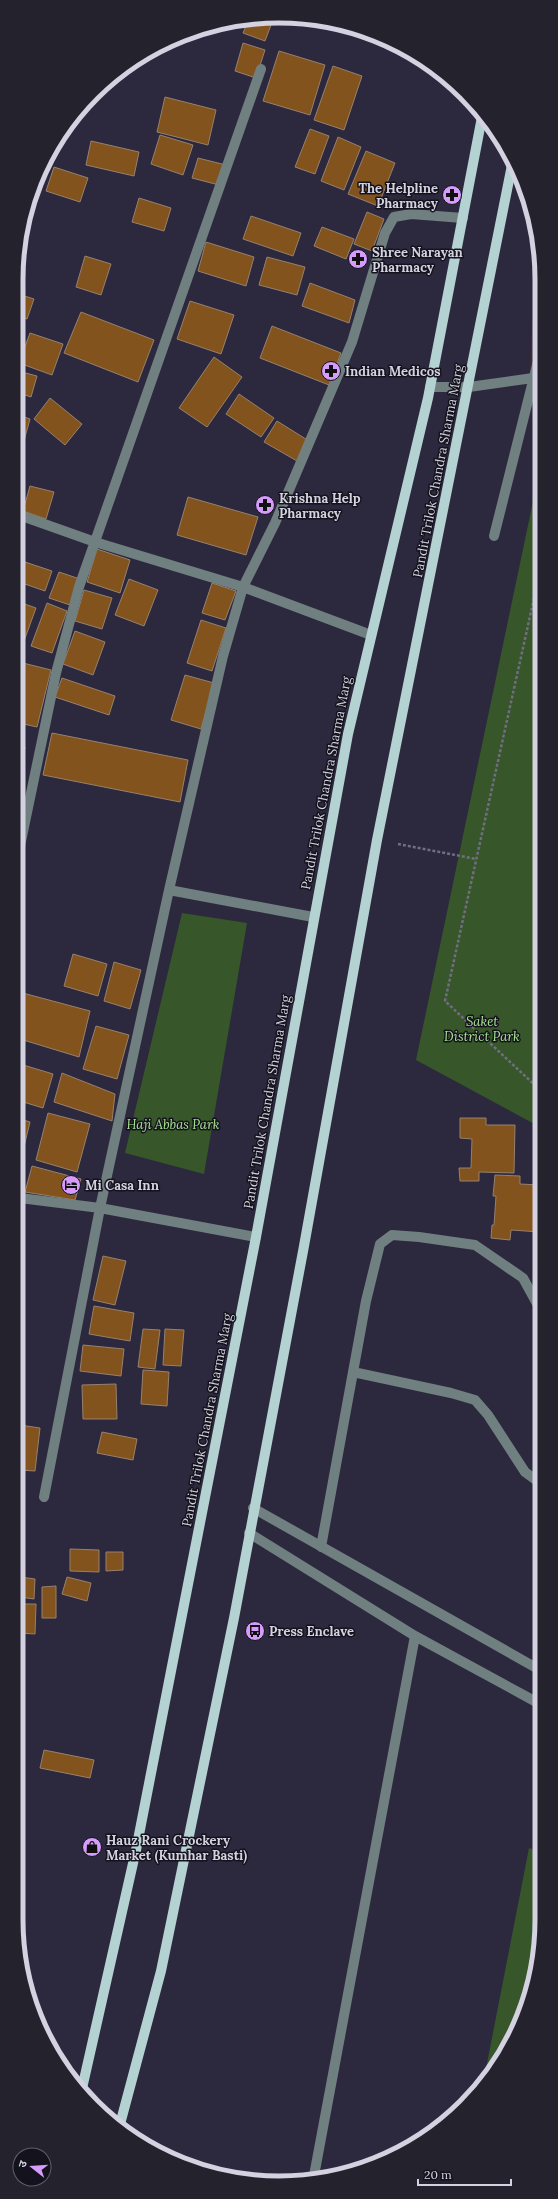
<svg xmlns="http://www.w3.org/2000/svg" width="558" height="2199" viewBox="0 0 558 2199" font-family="Lora,'Noto Sans Devanagari',serif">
<rect width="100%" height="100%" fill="#2c293e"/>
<path fill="#3f2e38" d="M540,286V395L529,396L532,324Z"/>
<path fill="#37562a" d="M540,468V1127L416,1060Z
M182,913L247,923L204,1174L125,1153Z
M529,1848L540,1852V1955L528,2005L507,2052L483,2084Z"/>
<path fill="#83531e" stroke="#96816e" d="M262,17H274L265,41L243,33L249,19Z
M337,25L383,39L382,43L336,28Z
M243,43L265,50L256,78L235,71Z
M394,43H396L407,51L393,47Z
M279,51L325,65L310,115L263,101Z
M333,66L362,76L344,130L314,120Z
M165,97L216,110L208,145L157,132Z
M310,129L329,136L315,174L295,167Z
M160,135L193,145L183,175L151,164Z
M338,137L361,147L344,190L321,181Z
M91,141L139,152L134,176L86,165Z
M366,151L395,163L378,206L348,194Z
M198,158L226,165L219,185L192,178Z
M54,167L88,178L80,202L46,191Z
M139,198L171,208L164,231L132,222Z
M367,212L384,219L372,251L354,244Z
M251,216L301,233L293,256L243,239Z
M322,227L354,239L346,259L314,246Z
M206,242L254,257L246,286L198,271Z
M85,256L111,264L101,295L76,287Z
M267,257L305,267L297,295L259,285Z
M310,283L355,300L349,323L302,306Z
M18,294L34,299L27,319L18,316Z
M190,301L234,315L221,354L177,339Z
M81,312L154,340L138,382L64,353Z
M272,326L341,353L329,385L260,358Z
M30,333L63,344L52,375L19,363Z
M214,357L242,377L207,427L179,408Z
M18,371L37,376L31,397L19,393Z
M239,394L274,418L261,437L226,414Z
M50,398L82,424L65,445L34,419Z
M19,415L30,419L19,459Z
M277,421L309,441L297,461L264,442Z
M30,486L54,492L46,519L23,511Z
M188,497L258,517L246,555L177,535Z
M97,549L130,560L120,593L87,582Z
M22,561L52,571L45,591L19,582V570Z
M59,572L80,579L70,605L49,598Z
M129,579L158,590L144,626L115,615Z
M212,583L236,591L225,620L202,613Z
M84,590L112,598L102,629L75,621Z
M19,602L36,608L24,641L19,639Z
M47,603L67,611L52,653L31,646Z
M201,620L226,628L212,671L187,663Z
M75,631L105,642L93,675L63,664Z
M19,662L51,670L37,727L19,723Z
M185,675L214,683L201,729L171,720Z
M62,678L115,696L109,715L55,697Z
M52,733L188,760L180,802L43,775Z
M19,746L25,747L19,791Z
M73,954L107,964L98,996L64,986Z
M114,962L141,970L130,1009L104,1001Z
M19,992L90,1011L79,1057L20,1039Z
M96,1026L129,1035L117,1079L83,1069Z
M20,1064L53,1074L43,1108L20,1101Z
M62,1073L115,1094L112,1121L54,1102Z
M48,1113L90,1124L77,1172L36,1160Z
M460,1118H486V1125H515L514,1173L479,1172V1181H460L459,1168H471L472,1139L460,1138Z
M20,1119L30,1122L22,1155H20Z
M32,1166L81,1179L75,1200L25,1192Z
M495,1175L520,1176V1184L540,1185V1232L511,1230L510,1240L491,1238L492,1225H494L496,1196H493Z
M536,1234H540V1281H539Z
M103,1256L126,1261L115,1305L93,1300Z
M94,1306L134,1313L130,1341L89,1334Z
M143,1329L160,1330L155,1369L138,1367Z
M165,1329L184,1330L181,1366L163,1365Z
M83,1345L124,1349L121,1376L80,1371Z
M143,1370L169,1372L167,1406L141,1404Z
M116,1384L117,1419H83L82,1385Z
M20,1425L40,1428L35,1471L20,1470Z
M102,1432L137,1439L133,1460L97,1453Z
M20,1477H22L20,1509Z
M70,1549L99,1550V1572L70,1571Z
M106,1552H123V1570L106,1571Z
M20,1577L35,1579L34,1599L20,1597Z
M67,1577L91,1583L87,1601L62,1594Z
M56,1586V1618H42V1587Z
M20,1604H36L35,1634L20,1633Z
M44,1750L94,1760L90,1778L40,1768Z"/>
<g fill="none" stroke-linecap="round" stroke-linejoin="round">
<path stroke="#706e80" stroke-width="2.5" stroke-dasharray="3 2" stroke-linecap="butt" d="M398,844L476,859
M540,1090L445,1001L540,571"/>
<path stroke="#707f7f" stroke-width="10" d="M430,387H469L540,377
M19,515L95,542L243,587L371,635
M494,536L540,353
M19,851L56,673L79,587L261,69
M169,890L313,917
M20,1198L100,1208L256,1237
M353,1372L451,1393L475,1400L488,1415L525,1472L540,1483
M44,1497L100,1208L169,890L223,656L243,587L275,523L352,342L385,233L394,217L411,214L463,218
M253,1508L540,1670
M249,1533L415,1636L540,1704
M321,1547L366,1301L380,1244L392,1235L419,1237L475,1245L523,1278L540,1309
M313,2181L415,1636"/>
<path stroke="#b4d2d2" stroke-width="10" d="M81,2093L136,1850L256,1237L348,734L428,398L482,117
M119,2128L161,1971L234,1618L304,1246L377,840L513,160"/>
</g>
<defs>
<symbol id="pharmacy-disc" viewBox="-11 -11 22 22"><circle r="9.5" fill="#d59cfb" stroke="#14131d"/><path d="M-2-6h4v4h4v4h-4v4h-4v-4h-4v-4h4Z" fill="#111"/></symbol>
<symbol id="hotel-disc" viewBox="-11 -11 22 22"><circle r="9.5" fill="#d59cfb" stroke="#14131d"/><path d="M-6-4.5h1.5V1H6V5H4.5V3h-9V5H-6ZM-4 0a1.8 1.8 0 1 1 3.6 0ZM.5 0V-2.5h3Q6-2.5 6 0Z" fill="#111"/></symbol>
<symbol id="bus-disc" viewBox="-11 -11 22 22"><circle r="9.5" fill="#d59cfb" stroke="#14131d"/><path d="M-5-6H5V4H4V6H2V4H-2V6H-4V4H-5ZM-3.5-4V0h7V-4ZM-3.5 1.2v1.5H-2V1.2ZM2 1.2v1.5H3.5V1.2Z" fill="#111"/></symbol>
<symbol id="shop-disc" viewBox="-11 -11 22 22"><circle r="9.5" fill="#d59cfb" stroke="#14131d"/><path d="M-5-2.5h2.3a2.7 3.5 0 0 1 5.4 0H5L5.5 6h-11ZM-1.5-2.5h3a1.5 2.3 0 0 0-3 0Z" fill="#111"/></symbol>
</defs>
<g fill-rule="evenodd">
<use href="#pharmacy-disc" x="441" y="184" width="22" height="22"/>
<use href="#pharmacy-disc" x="347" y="248" width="22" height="22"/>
<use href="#pharmacy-disc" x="320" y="360" width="22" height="22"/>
<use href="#pharmacy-disc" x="254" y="494" width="22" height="22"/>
<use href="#hotel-disc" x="60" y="1174" width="22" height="22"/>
<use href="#bus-disc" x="244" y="1620" width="22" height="22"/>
<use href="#shop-disc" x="81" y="1836" width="22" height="22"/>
</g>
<g text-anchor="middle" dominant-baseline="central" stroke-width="3" stroke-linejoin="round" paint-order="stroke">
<g font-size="13" font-weight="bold" fill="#d4d2e0" stroke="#14131d" text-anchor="start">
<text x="438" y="188" text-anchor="end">The Helpline<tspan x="438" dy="15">Pharmacy</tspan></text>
<text x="372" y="252">Shree Narayan<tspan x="372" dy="15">Pharmacy</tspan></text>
<text x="345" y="371">Indian Medicos</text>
<text x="279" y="498">Krishna Help<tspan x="279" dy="15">Pharmacy</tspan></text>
<text x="85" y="1185">Mi Casa Inn</text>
<text x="269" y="1631">Press Enclave</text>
<text x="106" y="1840">Hauz Rani Crockery<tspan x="106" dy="15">Market (Kumhar Basti)</tspan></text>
</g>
<g font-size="13" fill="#d4d2e0" stroke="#14131d">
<text transform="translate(438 471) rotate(-79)">Pandit Trilok Chandra Sharma Marg</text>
<text transform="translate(326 783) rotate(-79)">Pandit Trilok Chandra Sharma Marg</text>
<text transform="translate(267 1102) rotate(-80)">Pandit Trilok Chandra Sharma Marg</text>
<text transform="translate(207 1420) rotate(-79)">Pandit Trilok Chandra Sharma Marg</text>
</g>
<g font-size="13" font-style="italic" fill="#a8e291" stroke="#14131d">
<text x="482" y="1021">Saket<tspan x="482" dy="15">District Park</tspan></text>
<text x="173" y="1124">Haji Abbas Park</text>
</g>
</g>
<path d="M0 0H558V2199H0ZM279 23H279A256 256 0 0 1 535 279V1920A256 256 0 0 1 279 2176H279A256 256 0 0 1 23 1920V279A256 256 0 0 1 279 23Z" fill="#23222d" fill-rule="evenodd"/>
<path fill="none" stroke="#d4d2e0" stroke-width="5" d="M279 23H279A256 256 0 0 1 535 279V1920A256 256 0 0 1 279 2176H279A256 256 0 0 1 23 1920V279A256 256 0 0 1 279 23Z"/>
<g transform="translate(32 2167) rotate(287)"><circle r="19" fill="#14131d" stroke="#615f6b"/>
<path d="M0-3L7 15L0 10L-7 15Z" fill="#d59cfb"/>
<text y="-6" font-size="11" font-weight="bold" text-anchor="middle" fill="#d4d2e0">उ</text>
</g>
<path d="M418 2179v6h93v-6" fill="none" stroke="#d4d2e0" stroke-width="2"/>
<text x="424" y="2179" font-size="12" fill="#d4d2e0" stroke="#14131d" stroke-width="3" paint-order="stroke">20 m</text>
</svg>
